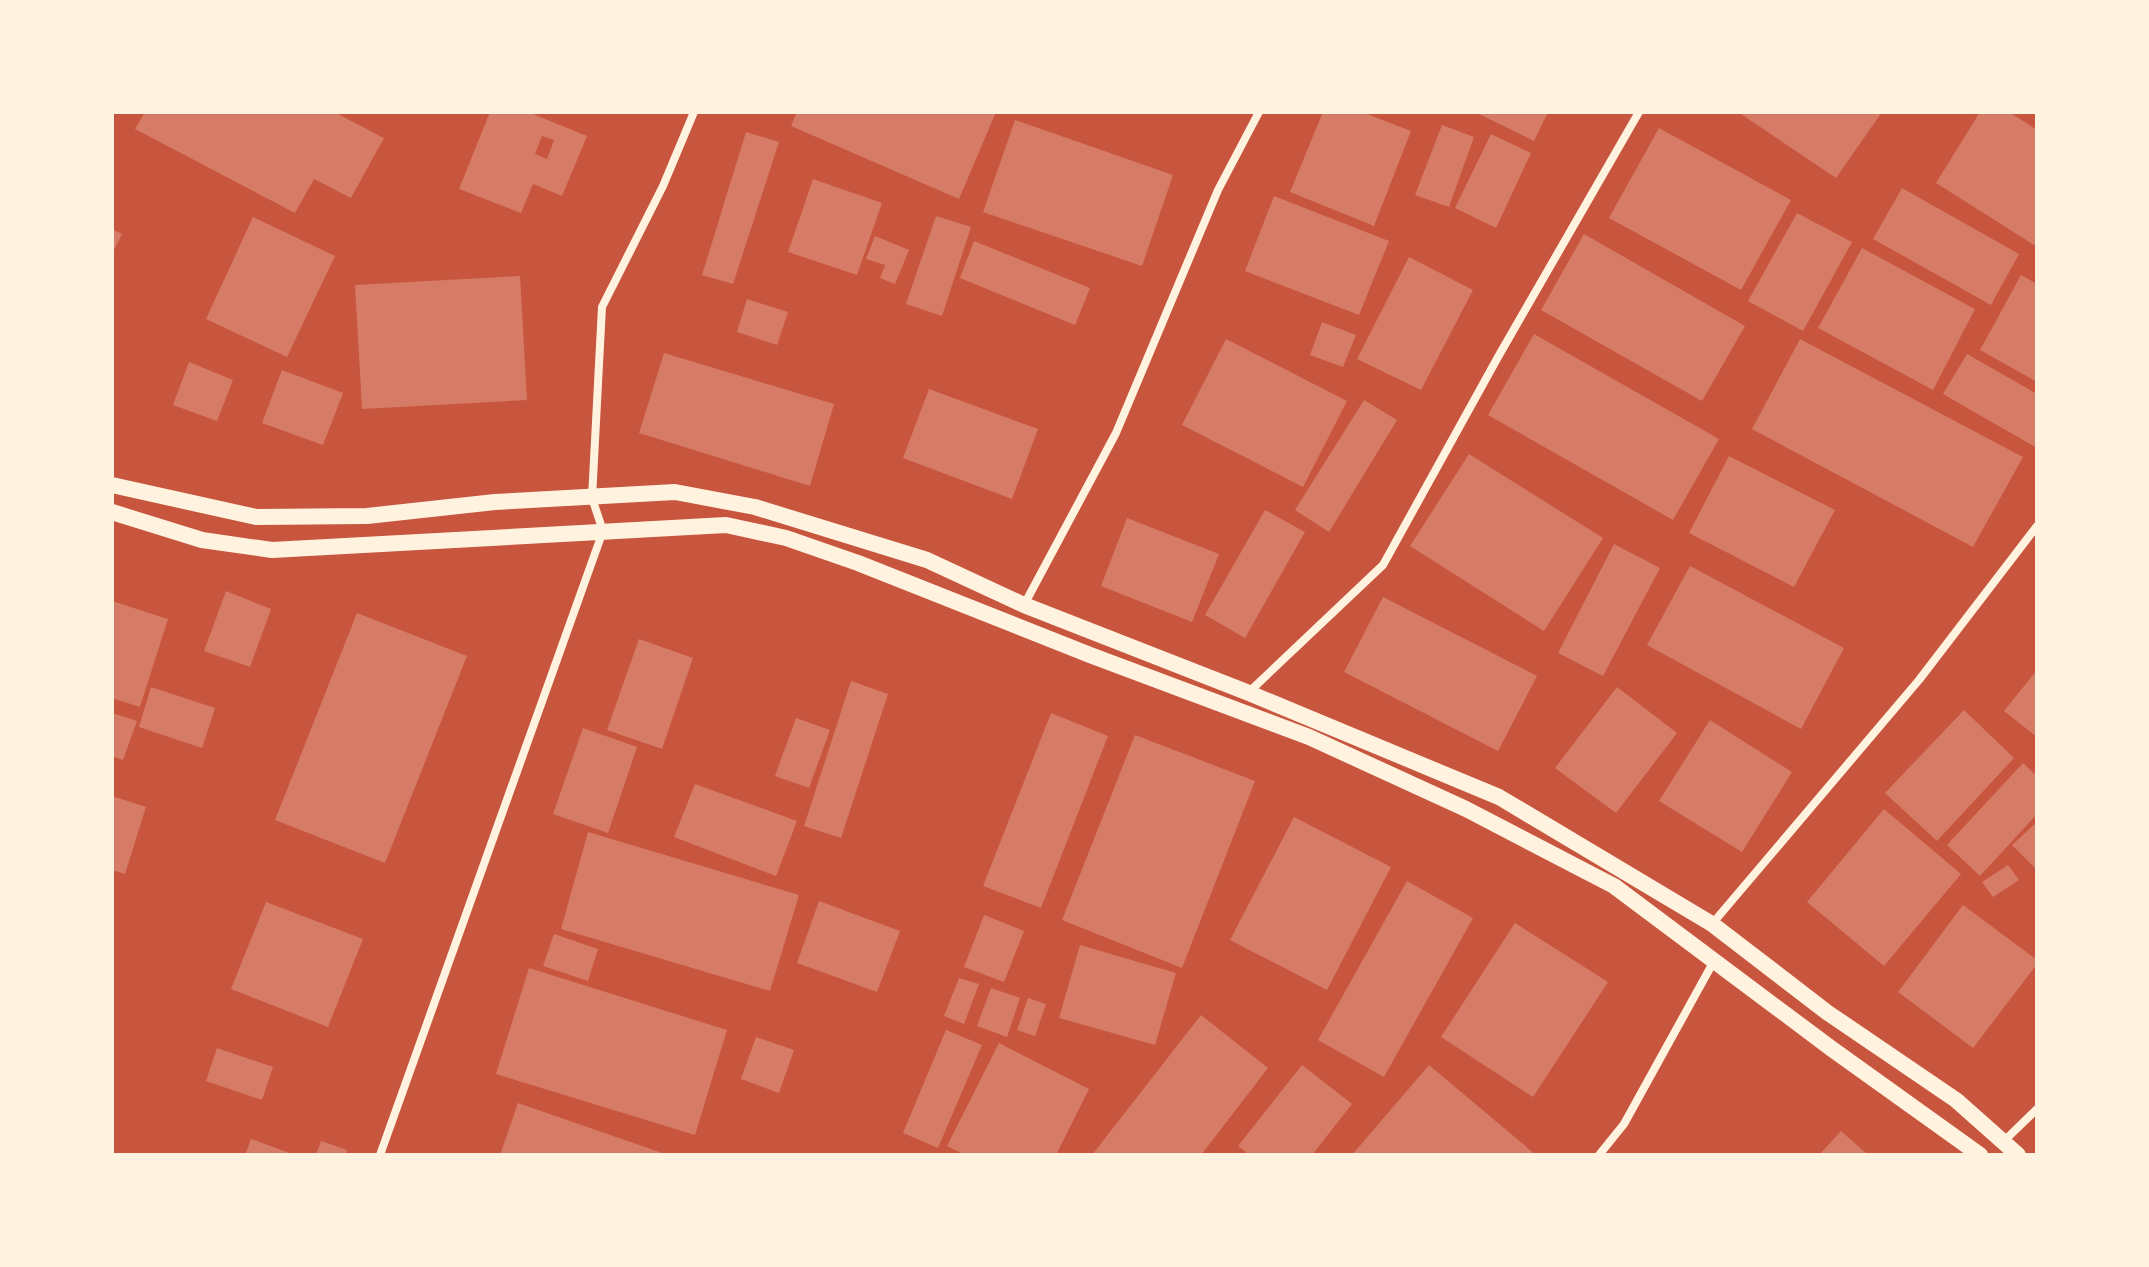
<svg xmlns="http://www.w3.org/2000/svg" width="2149" height="1267" viewBox="0 0 2149 1267" font-family="'PT Sans',sans-serif">
<rect width="100%" height="100%" fill="#c8553d"/>
<path fill="#d67c66" fill-rule="evenodd" d="M145,112H334L384,138L351,198L314,179L295,213L135,129Z
M490,112H528L587,136L562,196L533,184L521,213L459,189ZM542,136L554,140L547,159L535,154Z
M797,112H996L959,199L791,126Z
M1323,112H1362L1411,131L1374,226L1290,192Z
M1475,112H1548L1534,141Z
M1738,112H1882L1836,178Z
M1980,112H2009L2037,130V247L1936,183Z
M1015,120L1173,175L1142,266L983,212Z
M1442,125L1474,137L1449,207L1415,195Z
M1659,128L1791,200L1741,290L1609,218Z
M746,132L779,142L733,284L702,275Z
M1491,134L1531,153L1496,228L1455,208Z
M813,179L882,203L857,275L788,252Z
M1902,188L2019,254L1991,305L1873,239Z
M1274,196L1389,241L1359,315L1245,271Z
M1797,213L1852,242L1803,331L1748,301Z
M936,216L971,227L942,316L906,304Z
M253,217L335,256L287,357L206,319Z
M112,229L122,234L112,254Z
M1584,234L1745,326L1702,401L1541,310Z
M875,236L909,250L895,284L880,278L885,265L866,259Z
M974,241L1090,288L1075,325L960,278Z
M1862,248L1975,309L1933,390L1818,328Z
M1409,257L1473,290L1421,390L1357,359Z
M2021,275L2037,284V382L1980,350Z
M520,276L527,400L362,409L355,285Z
M747,299L788,312L777,345L737,332Z
M1322,322L1356,335L1343,367L1310,355Z
M1534,334L1719,439L1673,520L1488,415Z
M1226,339L1347,401L1303,487L1182,425Z
M1800,339L2023,457L1973,547L1752,429Z
M664,353L834,404L810,486L639,433Z
M1967,354L2037,394V448L1943,394Z
M189,362L233,380L217,421L173,405Z
M282,370L343,393L323,445L262,423Z
M929,389L1038,429L1012,499L903,458Z
M1364,400L1397,420L1329,532L1295,510Z
M1469,454L1603,538L1544,631L1410,546Z
M1729,456L1835,510L1794,587L1689,533Z
M1265,510L1305,532L1245,638L1205,615Z
M1127,518L1219,554L1192,622L1101,586Z
M1614,544L1660,568L1603,676L1558,653Z
M1690,566L1844,648L1801,729L1647,645Z
M226,591L271,609L250,667L204,651Z
M1383,597L1537,676L1498,751L1344,672Z
M112,601L168,619L140,707L112,698Z
M357,613L467,656L385,863L275,820Z
M639,639L693,658L662,749L607,730Z
M2037,670V737L2004,711Z
M851,681L888,694L841,838L804,826Z
M151,687L215,708L202,748L139,727Z
M1617,687L1677,733L1616,813L1555,768Z
M1964,710L2014,758L1937,841L1885,793Z
M112,713L137,721L123,760L112,756Z
M1051,713L1108,736L1041,908L983,886Z
M796,718L830,730L809,788L775,776Z
M1710,720L1792,772L1742,852L1659,801Z
M583,728L637,747L608,833L553,814Z
M1135,735L1255,781L1182,968L1062,920Z
M2023,763L2037,776V814L1980,876L1947,845Z
M695,784L797,821L776,876L674,837Z
M112,796L146,807L125,874L112,870Z
M1884,809L1961,874L1884,966L1807,902Z
M1294,817L1391,867L1327,990L1230,940Z
M2037,822V870L2012,845Z
M588,832L799,895L770,991L561,929Z
M2008,865L2019,880L1993,897L1982,882Z
M1407,881L1473,918L1384,1077L1318,1040Z
M819,901L900,931L877,992L797,963Z
M266,902L363,939L328,1027L231,989Z
M1963,905L2037,960V964L1973,1048L1898,992Z
M984,915L1024,931L1004,982L964,967Z
M1515,923L1608,982L1533,1097L1441,1037Z
M554,934L598,949L588,981L543,966Z
M1080,945L1176,973L1155,1045L1059,1018Z
M529,968L727,1030L695,1135L496,1074Z
M959,978L979,984L964,1024L944,1016Z
M991,988L1020,998L1007,1037L977,1026Z
M1028,998L1046,1004L1035,1036L1017,1030Z
M1201,1015L1268,1068L1201,1155H1092Z
M946,1030L982,1045L938,1148L903,1133Z
M756,1037L794,1050L779,1093L741,1079Z
M999,1043L1089,1089L1056,1155H965L947,1146Z
M217,1048L273,1067L262,1100L206,1081Z
M1302,1065L1352,1104L1312,1155H1250L1238,1146Z
M1429,1065L1536,1155H1352Z
M518,1103L668,1155H500Z
M1841,1131L1868,1155H1819Z
M251,1139L295,1155H245Z
M321,1141L347,1150L346,1155H316Z"/>
<g fill="none" stroke-linecap="round" stroke-linejoin="round">
<path stroke="#fff3e0" stroke-width="8" d="M1024,605L1116,433L1218,190L1259,112
M1249,692L1383,565L1498,357L1639,112
M1712,924L1919,680L2037,526
M2004,1141L2037,1109
M380,1155L603,531L592,498L602,307L663,186L694,112
M1599,1155L1624,1124L1714,961"/>
<path stroke="#fff3e0" stroke-width="16" d="M112,485L256,517L367,516L495,502L675,492L755,507L927,560L1024,605L1249,693L1499,797L1712,924L1828,1013L1956,1100L2018,1155
M112,512L202,540L272,550L726,525L786,538L858,563L1090,655L1309,737L1466,809L1614,886L1832,1049L1980,1155"/>
</g>
<rect width="2149" height="1267" fill="none" stroke="#fff3e0" stroke-width="228"/>
</svg>
